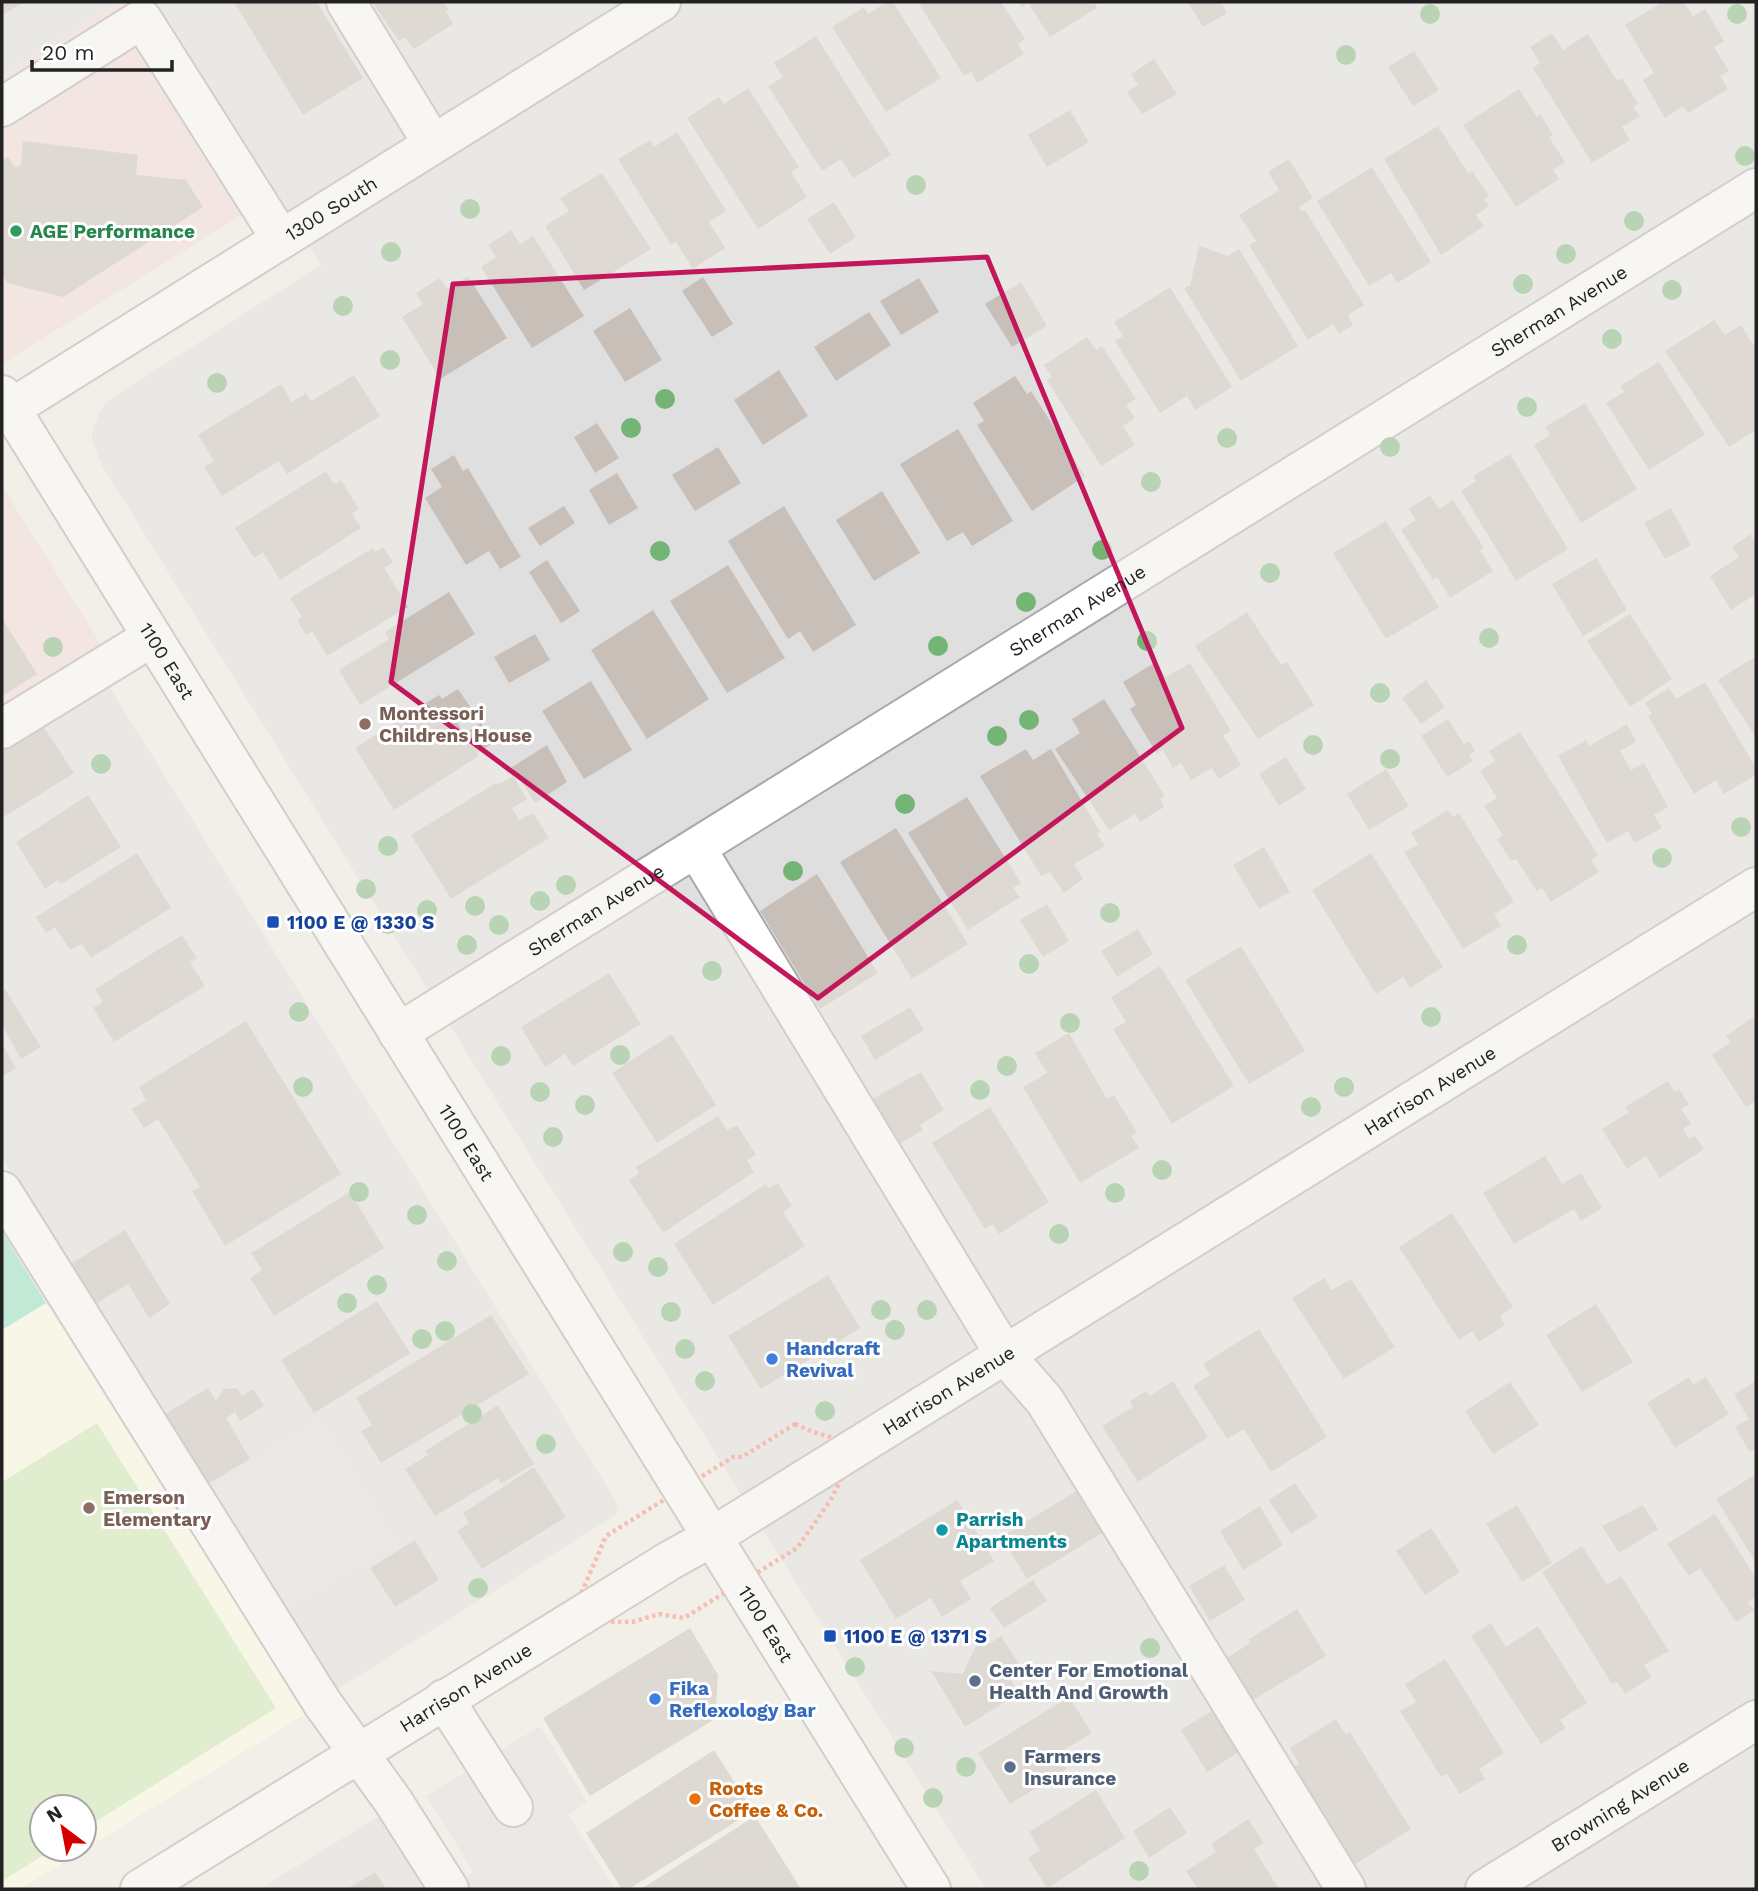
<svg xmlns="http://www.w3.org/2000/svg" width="1758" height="1891" viewBox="0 0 1758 1891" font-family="'Work Sans',sans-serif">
<rect width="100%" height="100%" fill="#f2efe9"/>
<path fill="#e0dfdf" d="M2,2H119L2,75Z
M157,2H1756V1889H986L101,464L92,438L93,426L104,405L119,393L321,265Z
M107,683L618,1504L617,1513L614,1516L330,1694L2,1157V748Z
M381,1815L427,1889H259Z"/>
<path fill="#f2dad9" d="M119,2H157L277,193L2,364V75Z
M2,486L120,675L2,749Z"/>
<path fill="#ffffe5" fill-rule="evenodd" d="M2,1234L307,1713L20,1889H2ZM42,1807H84V1849H42Z"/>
<path fill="#cdebb0" d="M97,1423L276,1708L84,1829V1807H42V1849H53L2,1881V1479L4,1481Z"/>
<path fill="#88e0be" d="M2,1232L46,1303L2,1330Z"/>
<path fill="#e2e2e2" d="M319,1420L395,1541L284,1610L209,1489Z
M540,1726L587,1802L568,1815L615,1889H461L457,1884L474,1872L426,1796Z"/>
<path fill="#c7bfb8" d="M2,2H24L2,15Z
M234,2H317L363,78L303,115Z
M372,2H444L449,10L446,11L453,24L414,49L405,37L399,41Z
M887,2H893L941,78L886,112L832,27L864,7L868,14Z
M918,2H1001L1025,39L1018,44L1024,54L977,83L971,72L964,76Z
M1019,2H1094L1097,8L1050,37L1028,3L1022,7Z
M1188,2H1221L1227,13L1203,27Z
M1663,2H1684L1693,16L1705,9L1724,41L1714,47L1729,71L1720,76L1728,89L1688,113L1683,106L1665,118L1643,80L1654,73L1625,25Z
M1552,33L1563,50L1588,34L1617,81L1622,78L1638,104L1633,107L1640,116L1622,127L1630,140L1592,163L1533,68L1540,63L1530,47Z
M816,36L891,155L853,178L841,159L822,171L768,86L783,77L774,63Z
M1414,51L1439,90L1413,106L1388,67Z
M1154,59L1177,94L1142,114L1127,92L1138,85L1131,74Z
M748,88L799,167L791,172L807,197L758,229L687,118L719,97L724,104Z
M1519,89L1537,117L1540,114L1553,135L1549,137L1565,162L1553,170L1559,179L1516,207L1463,125Z
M1070,110L1089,142L1047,167L1028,135Z
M1438,126L1468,173L1472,171L1489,196L1484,199L1489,206L1476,215L1484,226L1441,255L1384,159Z
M677,132L726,211L709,222L725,248L693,269L676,242L671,245L618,159L650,140L654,147Z
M23,141L138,155L136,175L186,180L203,207L63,297L7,283L2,274V160L8,157L15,168L21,164Z
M1289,159L1313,198L1299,207L1302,212L1305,210L1364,305L1348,315L1353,325L1339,334L1333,324L1308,340L1249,245L1256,241L1239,215L1279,190L1268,172Z
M1372,167L1431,262L1397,283L1391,273L1369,286L1317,201Z
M602,173L651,249L584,290L545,226L569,211L560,198Z
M834,202L856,237L830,254L807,219Z
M511,230L520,244L533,236L584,316L532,348L481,267L496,257L488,245Z
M1199,246L1228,256L1239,249L1298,346L1241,381L1184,288L1190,285Z
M468,276L507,338L440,379L402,317L423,304L416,293L440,278L447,289Z
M703,277L733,324L712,337L682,291Z
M919,278L939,312L901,335L880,301Z
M1021,282L1047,326L1012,347L985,304Z
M1170,287L1232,387L1195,410L1187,396L1160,413L1115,341L1123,336L1114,322Z
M630,308L662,360L625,382L593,331Z
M869,312L891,345L836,381L814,347Z
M1714,320L1725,335L1741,325L1756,349V430L1729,447L1665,351Z
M1087,337L1096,350L1102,346L1136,399L1126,405L1135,418L1123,426L1135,445L1101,466L1047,380L1052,377L1044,365Z
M1659,362L1705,435L1649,470L1606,403L1624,392L1620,386Z
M779,370L808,416L763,445L734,400Z
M354,375L380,416L287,474L279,461L222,496L204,467L214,461L198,435L281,384L292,402L306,393L311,401Z
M1015,376L1027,394L1031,391L1085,476L1032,511L977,425L984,421L973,403Z
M1585,403L1637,489L1581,523L1534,445L1550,435L1545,427Z
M597,423L619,458L595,473L574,437Z
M958,429L1013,521L972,546L963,532L947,541L900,464Z
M718,447L741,483L695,511L672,475Z
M1510,454L1568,549L1516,581L1461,491L1476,481L1473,476Z
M454,455L463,471L468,468L521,557L500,569L489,551L466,565L425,498L442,487L431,469Z
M326,471L334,484L341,480L359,509L352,513L361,528L280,580L263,552L254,558L235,528Z
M617,473L638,508L609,525L589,490Z
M882,491L920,553L874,581L836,520Z
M1430,495L1439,509L1453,500L1484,548L1480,550L1493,571L1450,598L1437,577L1433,580L1401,530L1416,520L1409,509Z
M564,506L575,523L540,546L528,528Z
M784,506L856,625L813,652L800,631L788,639L728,541Z
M1671,508L1691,545L1665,559L1644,523Z
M1386,521L1439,607L1386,639L1333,553Z
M1750,534L1756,544V594L1731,610L1710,576L1739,557L1732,547Z
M383,547L393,562L384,568L408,607L327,656L312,631L306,635L297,620L302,617L290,598L373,548L375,552Z
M1596,558L1627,610L1583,636L1552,584Z
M547,560L580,611L561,623L529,572Z
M728,565L785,658L727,693L670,601Z
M449,592L475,634L360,705L339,670L389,639L385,632Z
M653,610L709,699L647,739L591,650Z
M1247,612L1281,665L1287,662L1314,705L1258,739L1195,646Z
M1630,614L1672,679L1630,707L1587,641Z
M2,618L37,674L2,696Z
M535,634L550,660L509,683L494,657Z
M1756,656V737L1718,680Z
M1156,662L1166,677L1190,663L1231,731L1223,735L1241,765L1219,779L1212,768L1191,780L1181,763L1173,768L1163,750L1157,754L1130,709L1136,705L1123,682Z
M1426,680L1445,707L1421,724L1402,698Z
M591,681L632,750L584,779L542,711Z
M1705,682L1756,768V775L1724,794L1716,780L1694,794L1648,716L1652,714L1645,703L1669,688L1676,699Z
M458,689L473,711L456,721L464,734L481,723L493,743L477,753L479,756L394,810L355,748L439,695L442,699Z
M1104,699L1165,796L1160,799L1164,807L1140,822L1135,814L1109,830L1055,749L1080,733L1072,719Z
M1448,719L1464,744L1469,741L1475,751L1469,755L1473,761L1447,777L1421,736Z
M1627,724L1636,742L1620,751L1631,770L1644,763L1668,807L1654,815L1662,828L1635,843L1628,831L1607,843L1558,756L1586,740L1589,746Z
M43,726L74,773L2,818V751Z
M1520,732L1598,855L1591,860L1599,872L1551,902L1542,888L1537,891L1516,859L1511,861L1497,839L1503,835L1484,806L1497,798L1480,771L1495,761L1489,751Z
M547,745L567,782L535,803L512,767Z
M1026,749L1033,760L1051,749L1100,832L1097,834L1105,846L1074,864L1083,879L1064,893L1050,872L1041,876L980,776Z
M1286,757L1306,789L1279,806L1259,774Z
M1386,769L1409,806L1369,830L1347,794Z
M513,776L527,799L512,808L519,820L533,813L549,838L451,899L411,835L496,783L497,785Z
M88,795L121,847L61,884L58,880L45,889L16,842Z
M967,797L1021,883L1013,888L1020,897L968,930L908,833Z
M1448,810L1453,817L1459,813L1514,902L1494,914L1501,926L1463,949L1404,852L1418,844L1411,833Z
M896,828L968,944L912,979L840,862Z
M1264,847L1290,892L1259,909L1233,865Z
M137,853L171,908L91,958L82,944L70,950L55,927L46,933L36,917Z
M1371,853L1443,967L1410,988L1403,977L1376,994L1312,890Z
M817,874L878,973L820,1009L760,911Z
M1047,904L1069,941L1043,957L1020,920Z
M1138,929L1153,954L1117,977L1101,951Z
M182,935L197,958L190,962L205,986L114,1042L93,1008L103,1002L95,989Z
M1241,946L1305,1051L1249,1084L1185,980Z
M1160,966L1234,1086L1172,1124L1113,1029L1126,1022L1111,997Z
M609,973L641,1024L573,1066L565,1054L545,1067L521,1027Z
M5,989L41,1047L21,1059L2,1025V991Z
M910,1007L924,1030L875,1060L861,1036Z
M1753,1017L1756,1022V1101L1746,1107L1712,1055L1730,1043L1726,1036Z
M246,1021L341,1174L225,1246L192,1191L200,1187L158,1119L144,1128L132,1109L146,1100L139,1087Z
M1069,1033L1107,1099L1114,1095L1137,1133L1131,1136L1139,1148L1080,1183L1023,1087L1047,1073L1035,1053Z
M672,1034L716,1105L657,1143L612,1073Z
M2,1044L16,1068L2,1077Z
M921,1072L944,1110L920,1125L923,1130L900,1144L872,1099Z
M1668,1081L1675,1092L1679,1089L1689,1104L1681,1109L1691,1124L1683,1129L1689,1139L1695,1136L1704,1149L1660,1178L1646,1156L1627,1169L1602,1129L1629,1112L1625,1107Z
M990,1107L1049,1202L999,1234L993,1224L985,1229L932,1143Z
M718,1116L727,1130L737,1125L756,1155L747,1160L754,1172L663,1233L629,1180L639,1173L636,1167Z
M1545,1156L1562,1184L1581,1173L1602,1208L1581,1221L1574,1209L1514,1244L1483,1193Z
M778,1183L792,1206L783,1212L805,1246L713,1305L674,1244L766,1184L769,1188Z
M350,1192L384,1248L274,1316L250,1278L262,1270L251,1253Z
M1452,1213L1513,1307L1500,1316L1505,1325L1479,1342L1472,1331L1459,1340L1399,1247Z
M125,1230L170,1304L149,1318L128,1284L94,1305L69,1265Z
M828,1275L860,1328L761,1389L728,1336Z
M1324,1278L1332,1290L1351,1279L1395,1347L1344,1379L1292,1298Z
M377,1301L410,1353L314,1413L281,1360Z
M1596,1304L1633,1362L1582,1392L1546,1335Z
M491,1315L529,1374L381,1463L361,1431L372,1425L356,1398Z
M1259,1329L1327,1437L1271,1472L1244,1429L1227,1439L1193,1386L1210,1375L1203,1364Z
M1689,1377L1693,1385L1706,1377L1729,1414L1675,1448L1647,1403Z
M1173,1381L1208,1437L1138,1482L1102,1426L1133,1407L1130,1401L1146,1391L1150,1396Z
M1756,1381V1449L1750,1452L1735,1427L1749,1419L1734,1394Z
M1510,1382L1539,1425L1493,1454L1465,1411Z
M208,1388L216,1401L224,1389L237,1388L242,1396L253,1389L264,1406L240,1421L235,1412L226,1418L250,1459L206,1485L163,1415Z
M498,1405L534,1464L501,1484L498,1478L435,1516L405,1469L428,1455L425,1451Z
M534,1467L566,1517L482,1569L457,1531L469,1523L463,1513Z
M1756,1474V1563L1716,1499Z
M1295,1483L1318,1517L1291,1534L1269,1500Z
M1081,1488L1107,1530L1027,1579L1001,1537Z
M957,1500L994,1561L960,1581L971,1599L942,1617L931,1598L896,1619L860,1560Z
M1517,1505L1552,1563L1522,1582L1486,1524Z
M1643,1505L1658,1529L1619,1553L1602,1526Z
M1260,1506L1283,1545L1243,1570L1220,1531Z
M1715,1514L1756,1578V1597L1748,1602L1755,1610L1736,1622L1700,1568L1689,1576L1667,1544Z
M1431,1528L1460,1572L1425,1595L1396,1551Z
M415,1540L439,1580L395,1607L370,1568Z
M1582,1546L1607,1585L1621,1576L1669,1651L1644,1665L1652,1677L1625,1694L1617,1682L1612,1684L1542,1572Z
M1224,1565L1245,1600L1210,1621L1189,1586Z
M1033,1580L1047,1601L1004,1628L990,1608Z
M1297,1609L1326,1656L1253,1700L1227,1658L1250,1643L1248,1640Z
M1491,1623L1506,1647L1538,1626L1587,1703L1560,1720L1566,1728L1541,1744L1471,1636Z
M690,1628L718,1675L715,1719L590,1796L543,1718Z
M1001,1636L1019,1664L1006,1672L1019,1693L965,1727L931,1671L963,1674L979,1639L984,1647Z
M1445,1659L1504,1753L1479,1769L1485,1779L1460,1794L1447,1774L1441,1777L1400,1711L1416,1702L1405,1684Z
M1069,1697L1092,1733L1057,1754L1067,1769L1010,1804L978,1753Z
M1216,1708L1242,1750L1207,1772L1181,1730Z
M1336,1719L1346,1735L1350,1732L1411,1829L1354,1865L1293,1768L1299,1764L1290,1748Z
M714,1750L753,1811L629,1889H622L586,1833Z
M1096,1790L1125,1838L1047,1888L1028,1858L1040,1850L1029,1832Z
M1170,1807L1187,1833L1149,1858L1133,1831Z
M755,1816L801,1889H641Z
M1248,1819L1264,1843L1254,1849L1279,1889H1198L1186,1871L1216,1852L1211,1844Z
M375,1872L386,1889H347Z"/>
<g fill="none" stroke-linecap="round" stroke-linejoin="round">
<defs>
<g id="minor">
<path d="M346,2L433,144"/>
<path d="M2,107L142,19L281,239"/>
<path id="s1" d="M2,395L931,1889"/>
<path id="s2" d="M2,414L661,2"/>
<path d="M2,729L152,637"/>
<path d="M696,848L1005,1355L1045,1401L1346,1889"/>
<path id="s3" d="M398,1033L1756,188"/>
<path d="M2,1191L323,1704L393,1801L449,1889"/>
<path d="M444,1699L513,1807"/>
<path id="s4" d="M140,1889L669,1561L712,1537L1756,887"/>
<path id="s5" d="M1485,1889L1756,1720"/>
</g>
</defs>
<use href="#minor" stroke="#a9a9a9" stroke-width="42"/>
<path stroke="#fa8072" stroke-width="4.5" stroke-dasharray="3.5 3.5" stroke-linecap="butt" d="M795,1424L813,1432L859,1445L830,1501L797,1548L684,1618L659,1614L632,1622H569L606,1536L733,1457H742Z"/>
<use href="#minor" stroke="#fff" stroke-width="38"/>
</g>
<g fill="#74b475">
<circle cx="1430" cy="14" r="10"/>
<circle cx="1737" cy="14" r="10"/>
<circle cx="1346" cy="55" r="10"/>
<circle cx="1745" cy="156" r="10"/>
<circle cx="916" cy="185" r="10"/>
<circle cx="470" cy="209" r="10"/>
<circle cx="1634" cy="221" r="10"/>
<circle cx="391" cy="252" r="10"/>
<circle cx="1566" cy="254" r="10"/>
<circle cx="1523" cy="284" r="10"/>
<circle cx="1672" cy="290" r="10"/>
<circle cx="343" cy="306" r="10"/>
<circle cx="1612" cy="339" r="10"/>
<circle cx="390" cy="360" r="10"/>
<circle cx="217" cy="383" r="10"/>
<circle cx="665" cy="399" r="10"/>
<circle cx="1527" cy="407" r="10"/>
<circle cx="631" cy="428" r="10"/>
<circle cx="1227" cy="438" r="10"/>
<circle cx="1390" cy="447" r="10"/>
<circle cx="1151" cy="482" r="10"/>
<circle cx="1102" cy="550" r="10"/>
<circle cx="660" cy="551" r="10"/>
<circle cx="1270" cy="573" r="10"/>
<circle cx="1026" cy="602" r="10"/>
<circle cx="1489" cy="638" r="10"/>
<circle cx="1147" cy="641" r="10"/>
<circle cx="938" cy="646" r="10"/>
<circle cx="53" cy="647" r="10"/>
<circle cx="1380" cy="693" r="10"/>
<circle cx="1029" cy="720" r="10"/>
<circle cx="997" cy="736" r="10"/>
<circle cx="1313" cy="745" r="10"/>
<circle cx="1390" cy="759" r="10"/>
<circle cx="101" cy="764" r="10"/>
<circle cx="905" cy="804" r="10"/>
<circle cx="1741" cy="827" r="10"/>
<circle cx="388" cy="846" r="10"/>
<circle cx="1662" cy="858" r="10"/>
<circle cx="793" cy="871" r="10"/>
<circle cx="566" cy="885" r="10"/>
<circle cx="366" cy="889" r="10"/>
<circle cx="540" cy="901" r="10"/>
<circle cx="475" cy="906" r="10"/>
<circle cx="427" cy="910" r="10"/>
<circle cx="1110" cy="913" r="10"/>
<circle cx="388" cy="924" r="10"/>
<circle cx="499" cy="925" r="10"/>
<circle cx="467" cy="945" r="10"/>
<circle cx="1517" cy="945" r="10"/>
<circle cx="1029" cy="964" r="10"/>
<circle cx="712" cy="971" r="10"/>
<circle cx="299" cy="1012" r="10"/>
<circle cx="1431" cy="1017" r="10"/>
<circle cx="1070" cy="1023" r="10"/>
<circle cx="620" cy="1055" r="10"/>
<circle cx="501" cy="1056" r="10"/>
<circle cx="1007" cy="1066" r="10"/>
<circle cx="303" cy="1087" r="10"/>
<circle cx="1344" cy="1087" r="10"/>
<circle cx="980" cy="1090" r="10"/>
<circle cx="540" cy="1092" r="10"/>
<circle cx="585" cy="1105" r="10"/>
<circle cx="1311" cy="1107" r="10"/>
<circle cx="553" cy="1137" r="10"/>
<circle cx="1162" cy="1170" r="10"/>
<circle cx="359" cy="1192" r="10"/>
<circle cx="1115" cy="1193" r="10"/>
<circle cx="417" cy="1215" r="10"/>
<circle cx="1059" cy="1234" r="10"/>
<circle cx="623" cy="1252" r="10"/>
<circle cx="447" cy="1261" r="10"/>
<circle cx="658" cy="1267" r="10"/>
<circle cx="377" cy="1285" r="10"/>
<circle cx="347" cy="1303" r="10"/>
<circle cx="881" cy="1310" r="10"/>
<circle cx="927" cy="1310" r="10"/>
<circle cx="671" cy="1312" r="10"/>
<circle cx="895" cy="1330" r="10"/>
<circle cx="445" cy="1331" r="10"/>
<circle cx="422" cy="1339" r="10"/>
<circle cx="685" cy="1349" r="10"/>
<circle cx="705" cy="1381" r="10"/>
<circle cx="825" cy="1411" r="10"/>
<circle cx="472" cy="1414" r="10"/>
<circle cx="546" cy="1444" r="10"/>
<circle cx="478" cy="1588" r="10"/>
<circle cx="1150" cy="1648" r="10"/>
<circle cx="855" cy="1667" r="10"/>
<circle cx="904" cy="1748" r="10"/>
<circle cx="966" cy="1767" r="10"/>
<circle cx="933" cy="1798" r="10"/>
<circle cx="1139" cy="1871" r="10"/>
</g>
<path d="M0 0H1758V1891H0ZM987,257L1182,728L818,998L391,682L453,284Z" fill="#f2efe9" fill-opacity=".55" fill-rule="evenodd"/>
<path fill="none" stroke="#c2185b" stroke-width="5" stroke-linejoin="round" d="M987,257L1182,728L818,998L391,682L453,284Z"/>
<circle fill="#2e9e5b" stroke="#fff" stroke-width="2.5" cx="16" cy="231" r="7"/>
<g fill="#8d6e63" stroke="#fff" stroke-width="2.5">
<circle cx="365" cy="724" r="7"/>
<circle cx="89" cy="1508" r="7"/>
</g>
<g fill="#1a4fb4" stroke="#fff" stroke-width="2.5">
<rect x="266" y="915" width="14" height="14" rx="3.5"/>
<rect x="823" y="1629" width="14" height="14" rx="3.5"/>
</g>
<g fill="#3f7fe0" stroke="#fff" stroke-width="2.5">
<circle cx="772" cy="1359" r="7"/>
<circle cx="655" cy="1699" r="7"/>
</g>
<circle fill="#0f9aa8" stroke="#fff" stroke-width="2.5" cx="942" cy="1530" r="7"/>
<g fill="#5c6f8a" stroke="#fff" stroke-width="2.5">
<circle cx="975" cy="1681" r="7"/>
<circle cx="1010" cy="1767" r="7"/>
</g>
<circle fill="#e8710a" stroke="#fff" stroke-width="2.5" cx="695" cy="1799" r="7"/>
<g text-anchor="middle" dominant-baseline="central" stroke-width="6" stroke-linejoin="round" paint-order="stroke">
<g font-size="19" fill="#222" stroke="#fff">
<text stroke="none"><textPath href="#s2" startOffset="388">1300 South</textPath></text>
<text stroke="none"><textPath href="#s3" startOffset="1367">Sherman Avenue</textPath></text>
<text stroke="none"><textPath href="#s3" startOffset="800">Sherman Avenue</textPath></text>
<text stroke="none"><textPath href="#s1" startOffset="313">1100 East</textPath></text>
<text stroke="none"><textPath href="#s3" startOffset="233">Sherman Avenue</textPath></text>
<text stroke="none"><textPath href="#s4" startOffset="1517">Harrison Avenue</textPath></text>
<text stroke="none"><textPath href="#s1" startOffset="880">1100 East</textPath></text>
<text stroke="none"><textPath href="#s4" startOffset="950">Harrison Avenue</textPath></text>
<text stroke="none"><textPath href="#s1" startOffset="1447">1100 East</textPath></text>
<text stroke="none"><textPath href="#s4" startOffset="383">Harrison Avenue</textPath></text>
<text stroke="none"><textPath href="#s5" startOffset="159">Browning Avenue</textPath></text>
</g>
<g font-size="19" font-weight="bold" fill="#27864d" stroke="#fff" text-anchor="start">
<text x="30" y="231">AGE Performance</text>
</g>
<g font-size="19" font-weight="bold" fill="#785e54" stroke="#fff" text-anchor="start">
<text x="379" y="713">Montessori<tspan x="379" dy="22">Childrens House</tspan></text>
<text x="103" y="1497">Emerson<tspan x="103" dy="22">Elementary</tspan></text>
</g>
<g font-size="19" font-weight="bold" fill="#164399" stroke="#fff" text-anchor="start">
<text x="287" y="922">1100 E @ 1330 S</text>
<text x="844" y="1636">1100 E @ 1371 S</text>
</g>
<g font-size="19" font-weight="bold" fill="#366cbe" stroke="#fff" text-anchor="start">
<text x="786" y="1348">Handcraft<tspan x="786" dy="22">Revival</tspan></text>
<text x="669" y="1688">Fika<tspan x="669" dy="22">Reflexology Bar</tspan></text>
</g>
<g font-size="19" font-weight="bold" fill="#0d838f" stroke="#fff" text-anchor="start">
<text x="956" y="1519">Parrish<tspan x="956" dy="22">Apartments</tspan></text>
</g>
<g font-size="19" font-weight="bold" fill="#4e5e75" stroke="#fff" text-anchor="start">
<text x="989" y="1670">Center For Emotional<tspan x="989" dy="22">Health And Growth</tspan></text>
<text x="1024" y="1756">Farmers<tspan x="1024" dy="22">Insurance</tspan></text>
</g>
<g font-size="19" font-weight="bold" fill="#c56008" stroke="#fff" text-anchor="start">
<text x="709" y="1788">Roots<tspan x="709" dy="22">Coffee &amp; Co.</tspan></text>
</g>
</g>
<rect width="1758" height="1891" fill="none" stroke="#222222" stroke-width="7"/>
<g transform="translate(63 1828) rotate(328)"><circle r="33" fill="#ffffff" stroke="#a7a7a7" stroke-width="2"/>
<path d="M0-5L12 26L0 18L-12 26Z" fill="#d40000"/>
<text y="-10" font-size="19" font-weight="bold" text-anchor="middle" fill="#222222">N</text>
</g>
<path d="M32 60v10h140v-10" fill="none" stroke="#222222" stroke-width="3.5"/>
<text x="42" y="60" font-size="21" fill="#222222" stroke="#ffffff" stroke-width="5" paint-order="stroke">20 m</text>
</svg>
